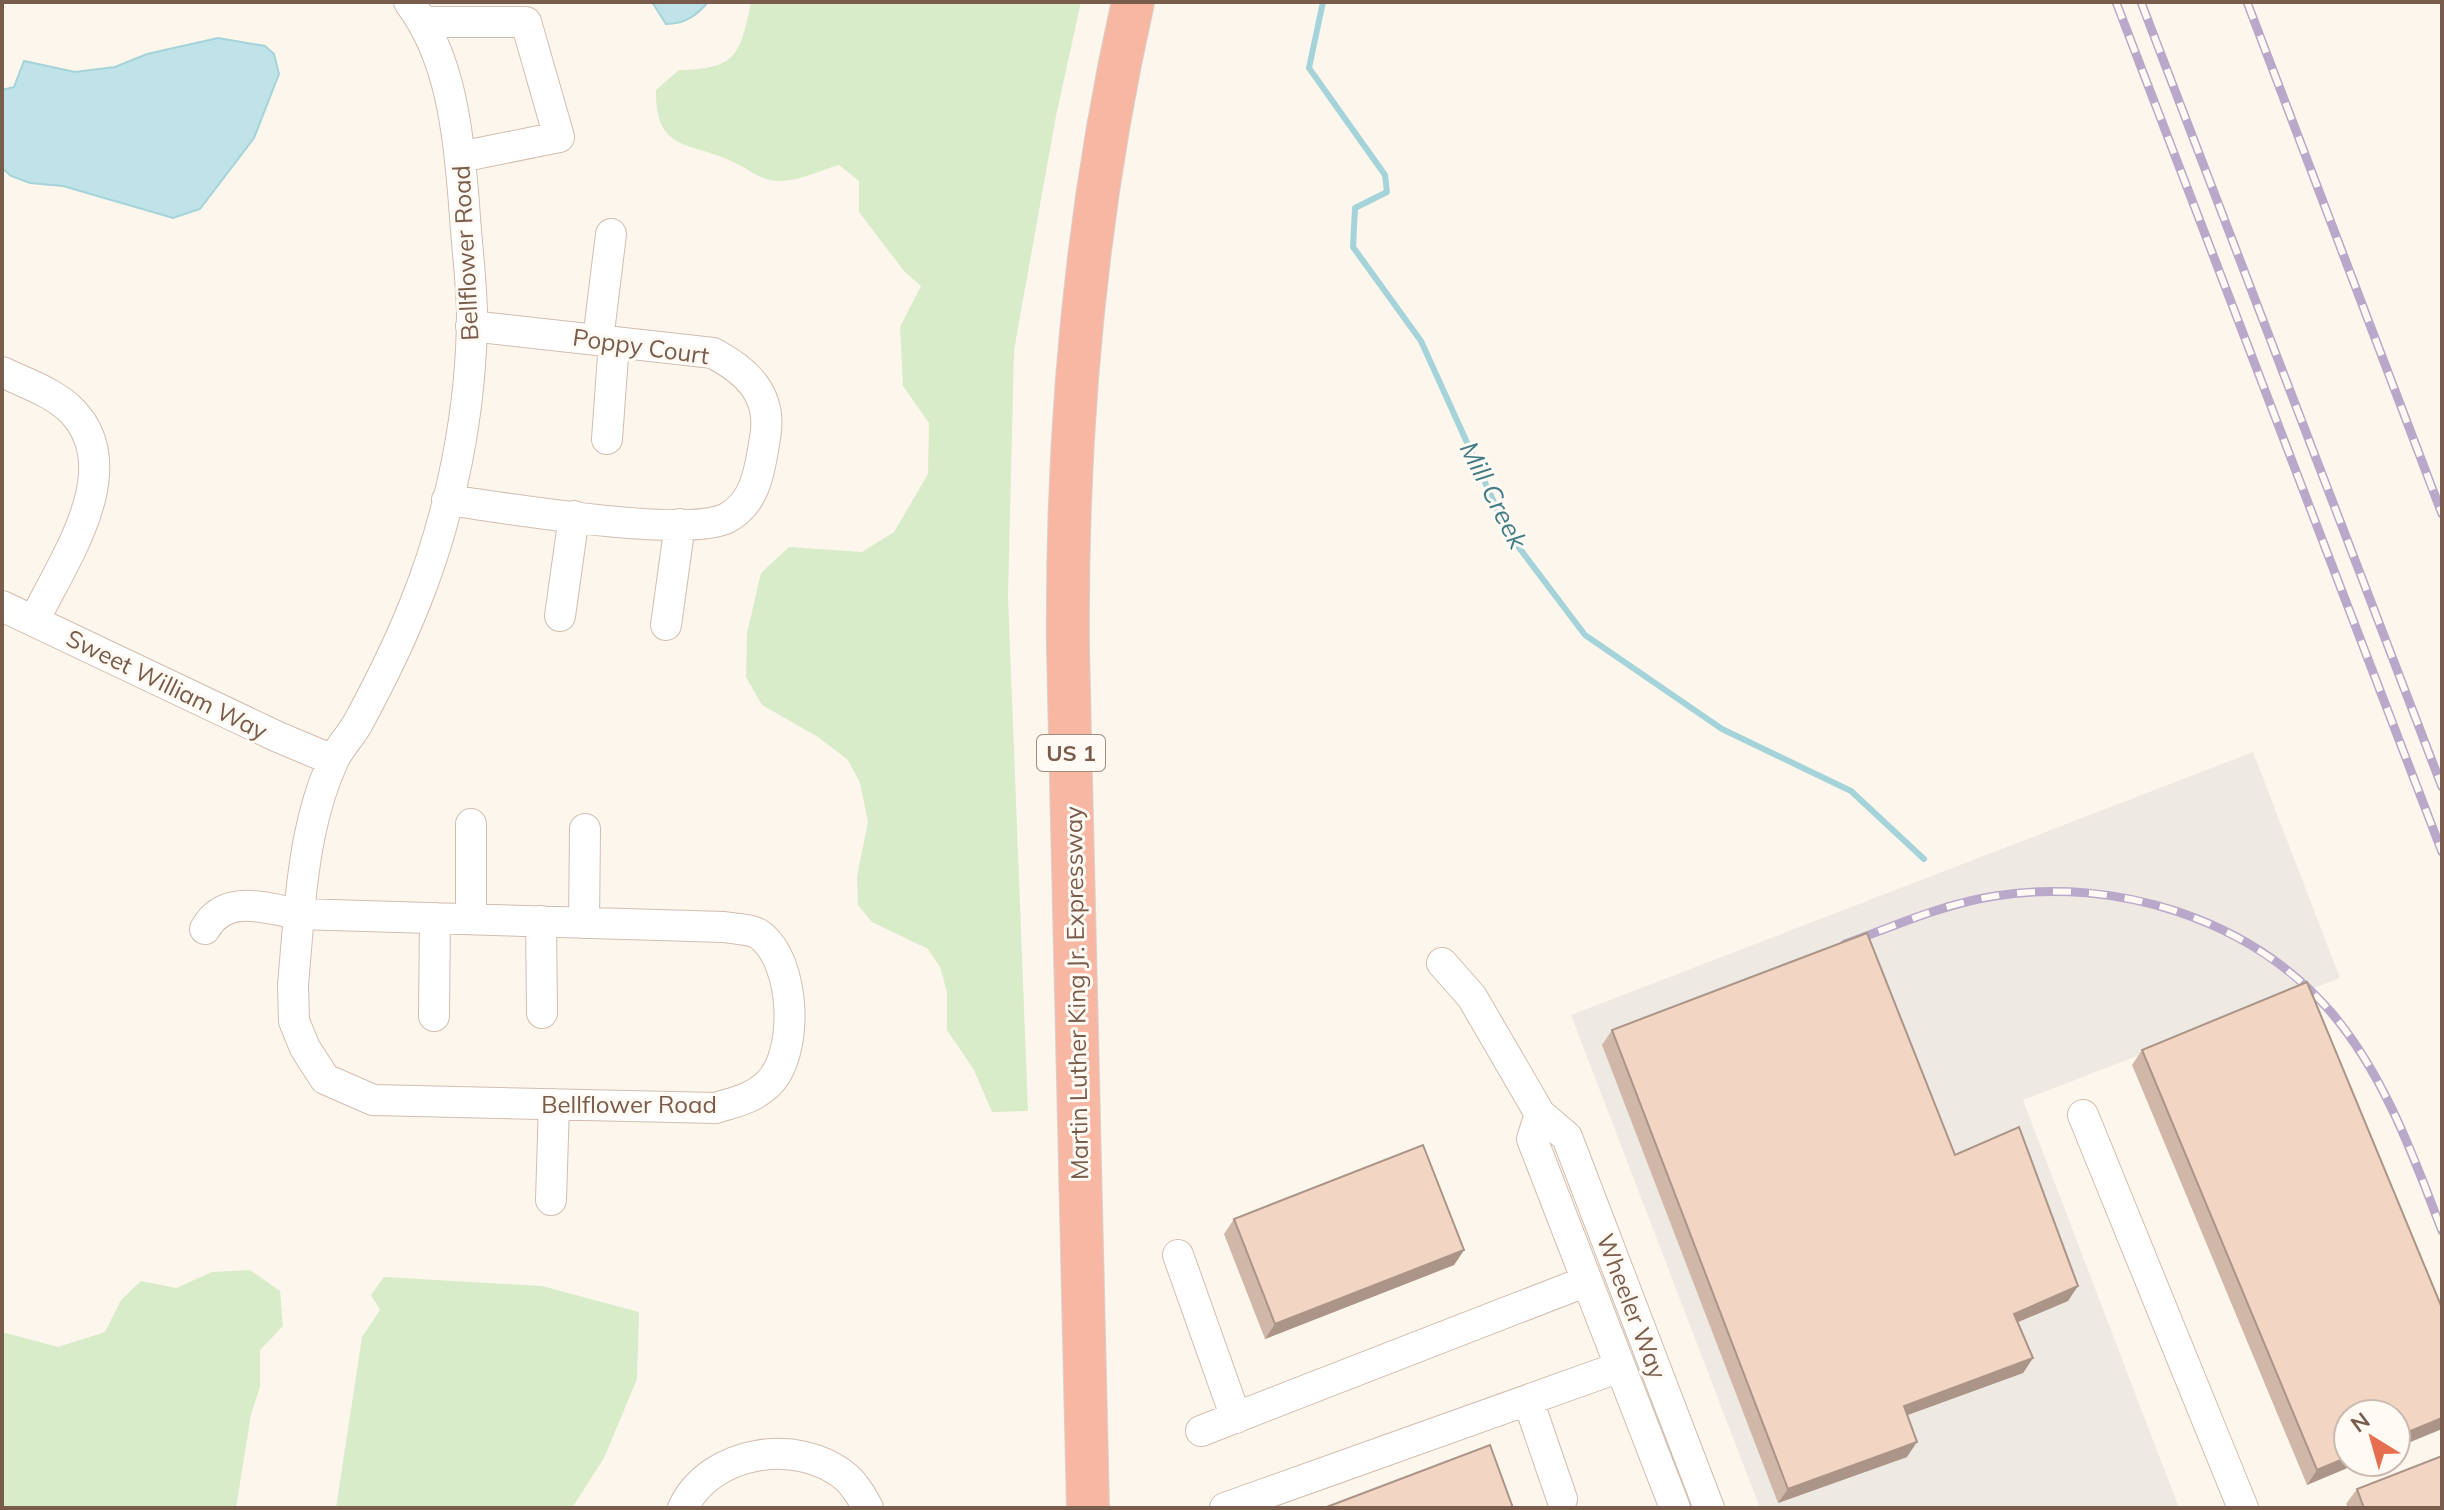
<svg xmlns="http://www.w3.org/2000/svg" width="2444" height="1510" viewBox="0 0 2444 1510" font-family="Mulish,sans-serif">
<rect width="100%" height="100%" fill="#fdf6ec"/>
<path fill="#efe9e4" d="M2253,752L2340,978L2023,1100L2179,1508H1760L1571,1015Z"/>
<path fill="#d8ecc9" d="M751,2H1081L1056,116L1014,350L1008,596L1028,1111L992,1112L974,1070L947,1030V992L940,967L928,949L872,922L858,905L857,876L868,822L860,783L848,760L818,737L762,705L746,677L747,633L761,573L789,547L862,552L894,532L928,474L929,423L903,386L900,327L921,286L904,271L859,212V181L839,165C821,170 797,182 778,181C759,180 749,169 733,162C690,141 655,153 656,90L679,70C736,69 740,56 751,2Z
M250,1270L280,1291L283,1326L260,1350V1387L251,1414L236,1508H2V1332L58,1347L105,1332L121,1300L141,1281L176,1288L212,1272Z
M384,1277L542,1286L639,1312L637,1379L604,1458L572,1508H336L362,1337L380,1310L371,1295Z"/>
<path fill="#bfe3e8" stroke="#a5d3da" stroke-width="2" d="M652,2H708C696,16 685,24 666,24Z
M218,38L265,46L274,54L279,74L254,138L200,209L173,218L63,186L30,183L11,176L2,168V90L14,87L24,61L75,72L115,67L147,54Z"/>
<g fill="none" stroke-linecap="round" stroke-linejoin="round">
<path stroke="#a5d3da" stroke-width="6" d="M1323,2L1309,68L1385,175L1387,192L1355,208L1353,247L1421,341L1508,533L1585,635L1722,729L1851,791L1924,859"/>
<defs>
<path id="minor" d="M424,22H526L559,137L460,157
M598,340L611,234
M2,372C25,383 55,393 72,411C129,470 62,562 34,621
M607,439L614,342
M447,500C500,507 687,539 727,518C757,502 760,467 765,438C773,395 747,371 713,353L471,326
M2,606L278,737L333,760
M560,616L574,516
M666,625L680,524
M299,914L724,927C735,929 752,929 760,935C796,962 800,1055 767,1085C752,1099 734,1102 716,1108L373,1100L325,1079L305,1048L294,1021L293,985Z
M471,919V824
M541,921L542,1013
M584,923L585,829
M205,929C225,893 265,908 299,914C304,861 311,810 333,761C339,747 352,735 359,721C379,684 398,646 414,606C451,515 472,410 472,312C471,275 466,239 464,203C458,134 452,59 409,2
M1442,963L1472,997L1540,1114L1567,1137L1709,1508
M434,1016L435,918
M1540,1114L1532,1139L1675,1508
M2083,1115L2243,1508
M551,1200L554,1104
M1178,1255L1236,1418
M1528,1400L1562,1499
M1201,1431L1587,1281
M683,1508C710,1450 799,1437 846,1477C856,1486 862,1497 868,1508
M1225,1508L1620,1367"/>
<path id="highway" d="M1088,1508L1068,650C1066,432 1085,215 1133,2"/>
</defs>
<use href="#minor" stroke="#d1beb0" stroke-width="32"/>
<use href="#highway" stroke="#dad1cd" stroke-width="44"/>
<use href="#minor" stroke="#fff" stroke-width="30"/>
<use href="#highway" stroke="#f7b7a3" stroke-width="42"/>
<defs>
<path id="rail" d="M2116,2L2442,852
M2141,2L2442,787
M2247,2L2442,514
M1845,944C1894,926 1943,904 1995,896C2115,877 2249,918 2330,1011C2384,1074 2413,1155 2442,1231"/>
</defs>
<use href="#rail" stroke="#b9a8c9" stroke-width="9"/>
<use href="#rail" stroke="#fffaf3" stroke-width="6" stroke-dasharray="18" stroke-linecap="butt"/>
</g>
<path fill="#d1b7a8" d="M1612,1030L1955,1155L2068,1301L2018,1322L2033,1358L2023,1373L1907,1415V1457L1778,1503L1602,1045Z
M2142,1050L2348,1462L2307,1485L2132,1065Z
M1234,1219L1464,1250L1454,1265L1265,1339L1224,1234Z
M2357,1489L2442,1508H2348L2346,1504Z"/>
<path fill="#aa9588" d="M1464,1250L1454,1265L1265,1339L1275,1324Z
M2078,1286L2068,1301L2004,1328L2014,1314Z
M2033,1358L2023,1373L1894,1420L1904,1406Z
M2442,1418V1429L2396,1448V1437Z
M1917,1442L1907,1457L1778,1503L1788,1489Z
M2348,1457V1462H2362L2307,1485L2317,1470Z"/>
<path fill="#f3d5c3" stroke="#aa9588" stroke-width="2" d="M1867,933L1955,1155L2019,1127L2078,1286L2014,1314L2033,1358L1904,1406L1917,1442L1788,1489L1612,1030Z
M2307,982L2442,1308V1418L2396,1437V1414H2348V1457L2317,1470L2142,1050Z
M1423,1145L1464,1250L1275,1324L1234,1219Z
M1490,1445L1513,1508H1324Z
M2442,1456V1508H2364L2357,1489Z"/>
<g text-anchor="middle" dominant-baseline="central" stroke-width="6" stroke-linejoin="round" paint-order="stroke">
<rect fill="#fffaf3" stroke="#a28b7f" stroke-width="2" x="1037" y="735" width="68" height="36" rx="6"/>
<g font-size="22" font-weight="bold" fill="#7a5c4d">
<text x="1071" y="753">US 1</text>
</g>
<g font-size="24" fill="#7a5c4d" stroke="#fffaf3">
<text transform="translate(465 253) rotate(-93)">Bellflower Road</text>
<text transform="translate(641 346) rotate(8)">Poppy Court</text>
<text transform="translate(167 684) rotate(26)">Sweet William Way</text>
<text transform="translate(1076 993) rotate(-91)">Martin Luther King Jr. Expressway</text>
<text x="629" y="1104">Bellflower Road</text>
<text transform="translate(1632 1306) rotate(69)">Wheeler Way</text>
</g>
<g font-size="26" font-style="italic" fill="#437c86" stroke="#fffaf3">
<text transform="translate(1494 495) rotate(63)">Mill Creek</text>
</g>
</g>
<rect width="2444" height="1510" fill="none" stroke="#7a5c4d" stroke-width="8"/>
<g transform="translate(2372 1438) rotate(323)"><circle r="38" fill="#fffaf3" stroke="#cabbb1" stroke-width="2"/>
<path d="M0-6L14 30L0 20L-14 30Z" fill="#e76f51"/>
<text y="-12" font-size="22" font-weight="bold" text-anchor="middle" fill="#7a5c4d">N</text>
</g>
</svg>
